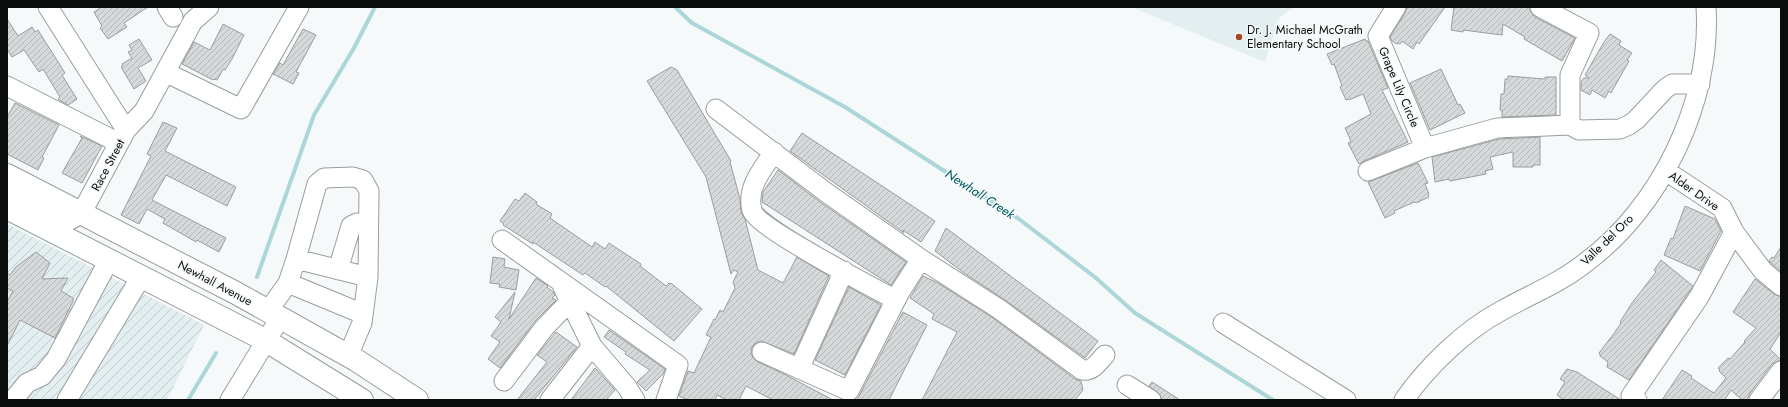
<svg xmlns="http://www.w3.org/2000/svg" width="1788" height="407" viewBox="0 0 1788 407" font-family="Jost,sans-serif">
<defs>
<pattern id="industrial-furrows" width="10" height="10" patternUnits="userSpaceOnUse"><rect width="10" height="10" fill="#e2eeef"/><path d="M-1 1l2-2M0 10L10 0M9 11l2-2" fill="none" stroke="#c1cbcc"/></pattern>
<pattern id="building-hatch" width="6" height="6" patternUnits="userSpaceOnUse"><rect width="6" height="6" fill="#d5d9d9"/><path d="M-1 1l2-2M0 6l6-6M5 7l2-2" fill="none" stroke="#b6b9b9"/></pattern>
</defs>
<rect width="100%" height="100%" fill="#f5f9f9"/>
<path fill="#e2eeef" d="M1131,7H1295L1281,16L1278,21L1265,62Z"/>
<path fill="url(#industrial-furrows)" d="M7,224L204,325L167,400H7Z"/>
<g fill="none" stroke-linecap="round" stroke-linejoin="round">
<path stroke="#add6d9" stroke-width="4" d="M675,7L692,23L845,107L1019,219L1096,278L1135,313L1273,400
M257,277L314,115L354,48L375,7
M188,400L216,353"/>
</g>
<path fill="url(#building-hatch)" stroke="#9a9d9e" d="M102,7H148L124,23L127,27L108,39L100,28L102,26L94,12Z
M1407,7H1445L1419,44L1417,42L1413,49L1402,41L1400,44L1398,43L1397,44L1392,41L1390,37L1405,13Z
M1454,7H1529L1531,12L1535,17L1575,38L1562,61L1524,39L1525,37L1503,24L1502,35L1463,30V32L1451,30Z
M7,19L18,36L32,27L35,32L38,30L65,73L62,75L77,99L68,105L59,100L58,99L60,97L43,69L39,72L24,50L12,57L7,49Z
M223,24L244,35L232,59L225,70L223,69L217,80L214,79L213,80L182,64L194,42L210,50Z
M303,29L316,35L296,72L299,73L293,84L273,74L280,63L283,65Z
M1610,34L1621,41L1619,45L1632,53L1627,60L1629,61L1611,93L1609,91L1605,98L1592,90L1590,95L1581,90V82L1584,78H1589L1585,75L1604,42Z
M139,39L152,60L138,68L146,81L134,89L121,67L123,66L122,64L132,58L128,52L132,50L129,45Z
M1365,39L1366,41H1368L1388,88L1382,90L1408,142L1364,161L1359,164L1348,143L1351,142L1350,139L1345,128L1371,114L1363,94L1349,100L1348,99L1346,100L1340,87L1342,86L1341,83L1334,64L1332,65L1327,54Z
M671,67L677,70L731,161L730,162L740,199L741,212L745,219L758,270L783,283L797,257L829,276L794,354L761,341L756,343L752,347L751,353L753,358L758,362L784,374L833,400H773L746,386L739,400H727L717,395L715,400H688L679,396L688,371L694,373L711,337L706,335L714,319L715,320L720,310L723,312L735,288L733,282L738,272L734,270L731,274L706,177L647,81Z
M1441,69L1458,105L1460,104L1465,113L1430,130L1410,83Z
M1508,76L1545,79V77H1556V115L1502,117V110H1500L1501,94H1504L1505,79H1508Z
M15,103L59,125L42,157L44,158L38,170L7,154V117Z
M163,122L177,128L165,151L236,187L227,206L166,175L152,200L226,238L219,252L197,240L196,242L163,223L165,219L147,209L139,224L121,215L151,156L147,154Z
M802,133L935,221L921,242L903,230L904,233L790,151Z
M80,136L102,146L82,183L62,173L82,138Z
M1540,137V165H1533V167H1513V152L1490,157L1493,169L1485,171L1486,174L1450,181L1449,179L1435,182L1432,157L1499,139Z
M1418,163L1428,183L1425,184L1429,194L1428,195L1429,197L1416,203L1415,202L1412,203L1394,211L1395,213L1385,218L1368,182Z
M778,170L820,202L906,262L891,285L762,202L763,192Z
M525,193L537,202L536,204L552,214L550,218L592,247L595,242L605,249L609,243L641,264L640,266L666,286L669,283L670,284L671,283L702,309L674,341L606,286L605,287L585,273L583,275L533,242V244L503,225L504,224L500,221L515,199L519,201Z
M1685,206L1715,219L1721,231L1700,271L1664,255L1671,238L1673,239L1674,236Z
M946,228L1098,341L1085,358L1005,300L964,273L935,251Z
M1781,247V272L1769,261L1772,257L1774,258Z
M36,252L50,263L42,279L68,278L61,291L73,298V301L55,338L20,320L7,346V302L13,291L7,288V273L10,275L16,267Z
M493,257L505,259L504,267L519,270L516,290L499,287L500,284L490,283Z
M1661,260L1693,286L1629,380L1607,367L1608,362L1600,356V354L1599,353L1615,332L1621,323L1620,322L1632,303L1656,272L1654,270Z
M923,276L938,283L993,318L1075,379L1081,381L1083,390L1075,400H922L957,332L932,319L934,314L910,298Z
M536,278L548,286L547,287L554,293L555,295L552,298L556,300L535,321L500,368L488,359L500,342L491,336L501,322L495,317L515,292L509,319Z
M1755,279L1774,294L1781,297V332L1770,349L1781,360L1772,364L1750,393L1747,400H1742L1731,390L1725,399L1727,400H1662L1682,370L1692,376L1691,378L1714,393L1726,378L1719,371L1720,370L1718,368L1728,358L1730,359L1745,342L1744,341L1756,328L1733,312Z
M849,287L881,305L845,375L815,360Z
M903,312L927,325L889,400H857Z
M609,330L665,369L663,374L646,391L637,382L650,370L625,354L626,352L604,337Z
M556,332L577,347L534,400H517L547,362L537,355Z
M595,368L615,390L606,400H571Z
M1567,369L1577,372L1621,400H1564L1557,395L1565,382L1560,379Z
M1152,382L1180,400H1162L1160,395L1149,386Z"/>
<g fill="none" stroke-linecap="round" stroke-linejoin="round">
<defs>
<path id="minor" d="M48,7L126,130
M167,7L173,17
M1396,7L1378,36L1425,148
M1540,7L1589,33L1570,75V125
M165,72L241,109L299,7
M7,86L119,143
M716,109L827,193L921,259
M774,152C762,170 746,188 752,210C756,227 874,288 896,300
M1368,171L1425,148L1497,128L1570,125L1579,130L1620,129L1629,125L1636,120L1665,89L1672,84H1700
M1666,171L1722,208L1734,232L1763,271L1781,286
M7,197L24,201L62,221H68L81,214L126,130L144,111L193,21L209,7
M502,240L678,365L666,400
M296,259L368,277
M338,270L351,226L357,223L368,225
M288,283L363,314
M562,285L592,346L627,387L635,400
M268,311L288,283L296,259L317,184L324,178L353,177L363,180L369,191L368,277L364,308L362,323L348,356
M1223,323L1346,400
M762,352L849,391L901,290L921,259L999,309L1082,370C1093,372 1098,362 1105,355
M799,369L844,271
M504,381L544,328L577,294
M1127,385L1151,400
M13,400L27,383L42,376L56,359L109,260
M67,400L141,277
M230,400L280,318
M550,400L592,346
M1404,400C1427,367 1465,330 1501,311C1529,295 1560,283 1585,263C1661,207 1712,101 1706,7
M1637,400L1631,396L1699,297L1734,232
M1759,400L1781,371"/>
<path id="major" d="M7,175L236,293L356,360L417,400
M7,208L265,340L362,400"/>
</defs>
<use href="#minor" stroke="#999d9e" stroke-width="21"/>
<use href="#major" stroke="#999d9e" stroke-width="24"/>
<use href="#minor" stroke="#fff" stroke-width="19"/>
<use href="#major" stroke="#fff" stroke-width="22"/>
</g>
<circle fill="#ad4523" stroke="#f5f9f9" stroke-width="1.5" cx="1239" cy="37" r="4"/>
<g text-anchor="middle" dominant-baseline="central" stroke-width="3" stroke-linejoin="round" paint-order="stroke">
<g font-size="12" fill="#0b0c0c" stroke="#f5f9f9" text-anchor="start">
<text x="1247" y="30">Dr. J. Michael McGrath<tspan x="1247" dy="14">Elementary School</tspan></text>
</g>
<g font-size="12" fill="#0b0c0c" stroke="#f5f9f9">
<text transform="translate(1399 87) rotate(67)">Grape Lily Circle</text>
<text transform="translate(108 165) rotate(-62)">Race Street</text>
<text transform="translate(1694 191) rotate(35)">Alder Drive</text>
<text transform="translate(1607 240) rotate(-44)">Valle del Oro</text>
<text transform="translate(215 283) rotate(28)">Newhall Avenue</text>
</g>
<g font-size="13" font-style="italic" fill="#005a60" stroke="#f5f9f9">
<text transform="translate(980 194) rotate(33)">Newhall Creek</text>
</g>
</g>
<rect width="1788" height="407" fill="none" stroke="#0b0c0c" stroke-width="16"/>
</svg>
